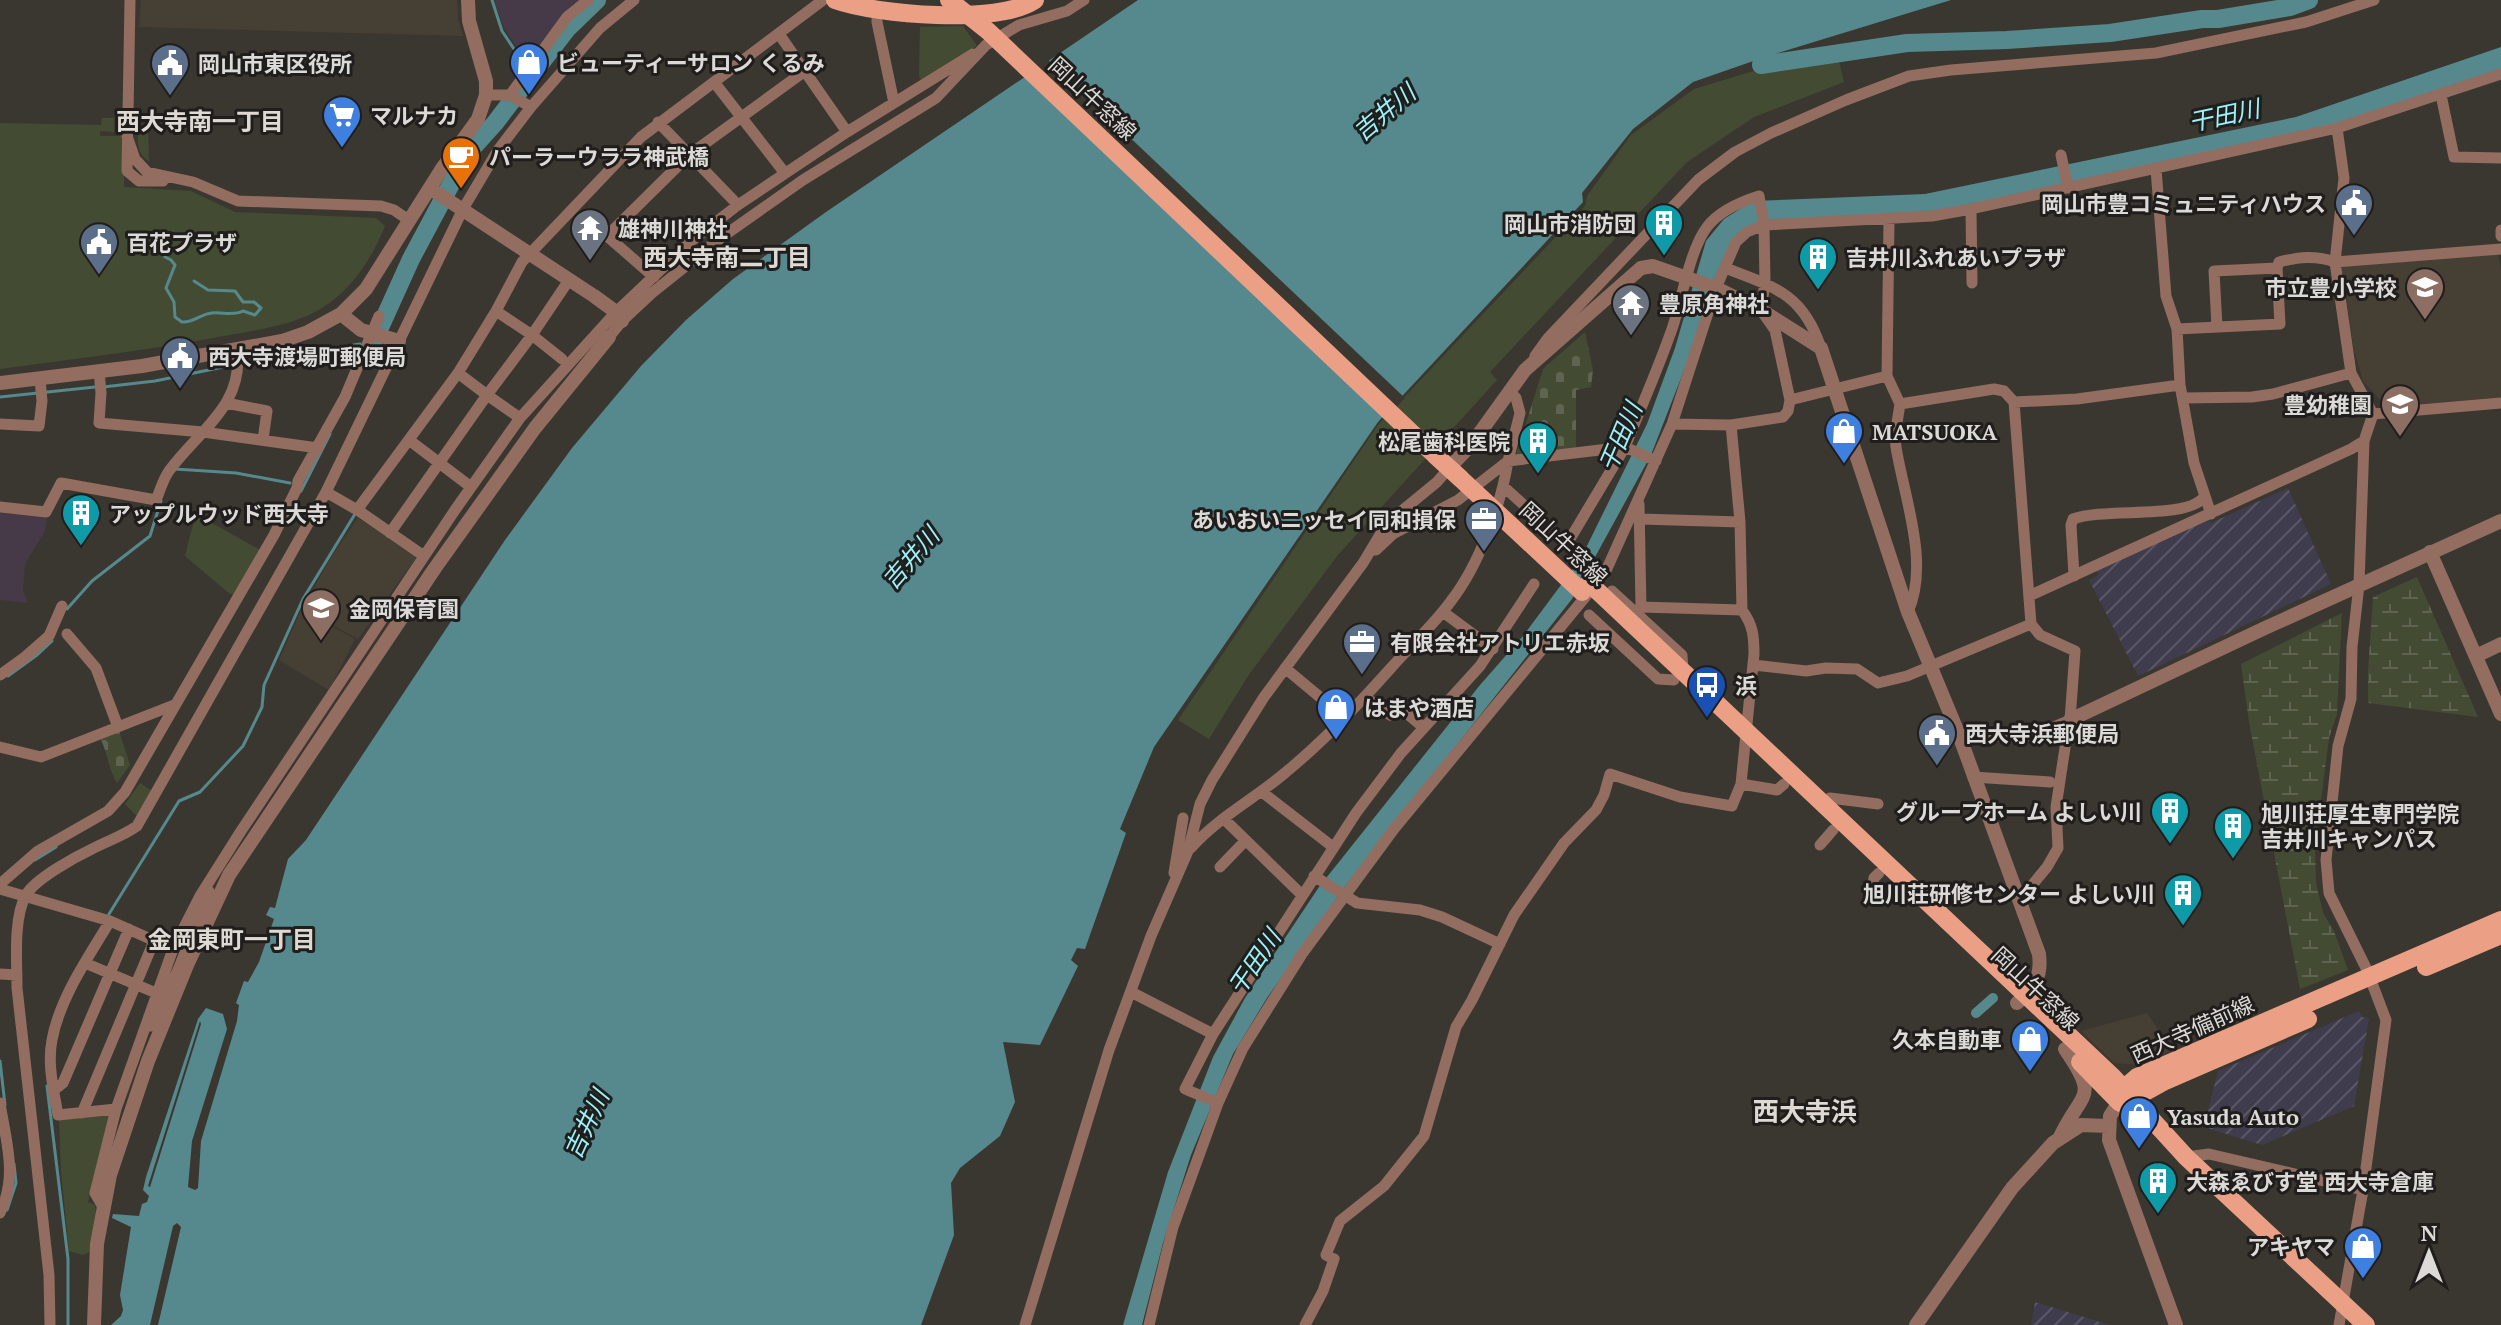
<svg xmlns="http://www.w3.org/2000/svg" width="2501" height="1325" viewBox="0 0 2501 1325" font-family="'PT Serif','Noto Sans JP',serif">
<defs>
<pattern id="industrial-furrows" width="10" height="10" patternUnits="userSpaceOnUse" patternTransform="scale(2)"><rect width="10" height="10" fill="#3f3c4d"/><path d="M-1 1l2-2M0 10L10 0M9 11l2-2" fill="none" stroke="#5a5866"/></pattern>
<pattern id="wetland-marsh" width="20" height="14" patternUnits="userSpaceOnUse" patternTransform="scale(2)"><rect width="20" height="14" fill="#444b33"/><path d="M1 5h8M5 5V1M11 12h8M15 12V8" fill="none" stroke="#5e6450"/></pattern>
<pattern id="cemetery-stones" width="16" height="16" patternUnits="userSpaceOnUse" patternTransform="scale(2)"><rect width="16" height="16" fill="#444b33"/><path d="M2 7V4a2 2 0 0 1 4 0v3zM10 15v-3a2 2 0 0 1 4 0v3z" fill="#5e6450"/></pattern>
</defs>
<rect width="100%" height="100%" fill="#3a3731"/>
<path fill="#463f34" d="M141,0H457L458,19L463,36L139,27Z
M2498,254L2501,270V398L2386,407L2363,381L2354,350L2341,266Z
M358,518L418,555L358,639L303,609L328,562Z
M301,610L355,639L329,690L279,660Z
M2147,1013L2172,1050L2138,1065L2114,1063L2081,1031Z"/>
<path fill="url(#industrial-furrows)" d="M2288,488L2331,584L2138,676L2089,580L2099,575L2097,571L2208,519L2211,523Z
M2359,1011L2362,1017L2369,1018L2354,1106L2262,1145L2204,1127L2218,1071Z
M2035,1302L2110,1325H2031Z"/>
<path fill="#463a48" d="M494,0H583L576,6L573,4L526,61L504,28Z
M0,513L47,518L45,531L25,564L23,591L28,603L0,600Z"/>
<path fill="#444b33" d="M963,26L977,46L922,82L919,76L920,27Z
M1839,61L1844,82L1754,117L1687,162L1490,372L1497,380L1337,556L1248,676L1209,739L1178,720L1378,425L1585,206L1587,196L1631,135L1694,89L1757,70Z
M102,118H114V132L100,131V136H124V187L191,191L235,212L376,218L385,226C373,256 354,286 328,304C297,326 259,329 224,336C149,350 75,359 0,369V123L101,125Z
M138,129H148L149,161C136,154 138,142 138,129Z
M198,515L260,550L235,594H230L185,556L195,516Z
M140,783L152,791L137,816L125,804Z
M111,1112L88,1202L95,1205L97,1221L93,1250L83,1255L69,1251L61,1172L59,1118Z"/>
<path fill="url(#wetland-marsh)" d="M2417,577L2478,717L2368,703V672L2373,597Z
M2342,613L2337,714L2329,738L2315,846L2316,883L2323,913L2334,931L2348,970L2300,989L2249,722L2241,664Z"/>
<path fill="url(#cemetery-stones)" d="M1585,332L1593,370L1591,387L1576,390V450L1516,455L1543,369Z
M119,731L130,765L117,783C108,768 108,753 100,738Z"/>
<path fill="#56898d" fill-rule="evenodd" d="M1138,0H1951L1762,58L1693,82L1633,129L1582,193L1583,202L1378,422L1154,747L1120,829L1126,833L1085,949L1077,948L1071,960L1078,966L1040,1045L1003,1042L1015,1102L1000,1136L960,1168L951,1183L954,1235L921,1325H158L181,1227L177,1223L173,1226L150,1325H111L121,1316L123,1310L120,1295L131,1227L112,1218L113,1214L139,1216L142,1204L147,1202L149,1196L143,1190L146,1177L198,1019L206,1008L223,1014L227,1029L192,1141L188,1187L195,1190L198,1188L201,1141L237,1021L239,1005L236,1003L244,981L248,982L259,962L274,919L266,915L270,907L275,908L288,859L306,840L505,540L572,448L641,366L686,320L733,279L826,212ZM200,1021L201,1024L150,1187L148,1186Z
M2501,47V69L2303,136L1933,212L1743,230L1706,314L1651,455L1572,599L1343,889L1267,998L1233,1054L1191,1155L1163,1243L1142,1325H1123L1168,1172L1213,1057L1245,998L1319,887L1480,685L1523,636L1581,558L1647,424L1675,348L1706,241L1724,219L1753,201L1925,194L2296,117Z"/>
<path fill="#3a3731" d="M1046,58L1405,398L1386,419L1022,75Z"/>
<g fill="none" stroke-linecap="round" stroke-linejoin="round">
<path stroke="#56898d" stroke-width="3" d="M492,0L502,31L526,67
M165,257L171,260L175,265L166,288L174,302L175,317L182,322C194,323 200,314 212,313C223,312 234,316 243,311L255,315L261,308L254,302H243L235,291L208,290L194,281
M241,363L360,344
M103,387L155,381L233,365
M0,397L95,387
M175,469L236,473L290,483
M301,491L330,434
M67,609L92,581L150,536L161,501
M8,676L37,655L52,641
M35,860L56,847
M109,914L179,801L200,792L243,746L262,707L264,685L303,599L355,514
M0,1061L5,1105
M47,1086L68,1259V1325
M7,1210L16,1183L14,1164"/>
<path stroke="#56898d" stroke-width="10" d="M1976,1013L1993,998"/>
<path stroke="#56898d" stroke-width="18" d="M1762,58L1761,65L1907,43L2007,40L2110,33L2202,19H2218L2290,7L2309,0
M373,343L411,259L467,154L495,123L567,29L597,0"/>
<path stroke="#926d60" stroke-width="11" d="M130,0L127,171L139,181H163
M877,11V22L894,103
M779,34L847,132L973,54
M714,82L784,172
M486,95H510L531,107
M510,95L567,17L588,0
M2441,95L2454,157L2501,158
M658,122L738,205
M2337,128L2344,178L2335,262L2351,373L2373,414L2364,441L2359,585L2352,647L2351,699L2338,746L2326,860L2329,893L2367,970L2386,1020L2363,1190L2339,1325
M127,136L135,159L147,172L193,182L238,201L381,206L394,210L410,221
M2061,155L2068,188
M2156,169L2166,296L2177,329L2180,385L2194,463L2211,514
M1971,209L1972,283
M2501,230V236
M1725,268C1775,287 1803,294 1821,348
M2277,268L2279,262C2299,257 2315,255 2335,262L2501,249
M654,277L607,236L689,155L805,71
M569,280L532,335L496,311L522,262L641,137L823,0
M2177,329L2280,324L2277,268L2214,271L2217,327
M609,337L622,321L652,293L722,237L803,180L936,98L986,45L1019,25L1067,11L1084,0
M1535,356L1548,338L1698,180L1735,152L1771,133L1846,100L1909,76L1951,70L2156,53L2306,22L2374,0
M99,371L101,393L99,423L203,432L318,448
M1887,376L1889,219
M2184,398L2252,397L2273,394L2351,373
M226,403L267,411L263,440
M1900,404C1898,418 1894,434 1896,447C1904,497 1930,563 1908,612
M2373,414L2501,403
M520,418L487,395L532,335L562,359
M0,424L39,426L42,401L40,379
M1672,424L1731,425L1783,417L1788,411L1790,400L1887,376L1900,404L1994,389L2004,391L2014,402L2077,399L2180,385
M409,440L471,487
M1656,461L1625,447C1641,407 1659,367 1673,326C1682,299 1690,249 1707,227C1719,211 1740,202 1759,196L1764,225L1765,283L1761,310L1775,330L1790,400
M1504,487L1567,544L1625,447
M326,492L359,511L424,556
M1639,504L1641,607L1742,610
M0,507L46,512L61,483L156,500C160,491 163,479 169,471C198,431 245,405 237,349
M357,510L458,373L496,311
M1640,519L1740,522
M390,533L487,395L458,373
M1376,550L1393,534L1458,500L1508,461L1520,413L1516,398L1509,391
M2074,576L2071,525L2073,519C2105,507 2187,520 2204,497
M1612,591L1682,655L1683,671
M2029,596L2351,449L2364,441
M1443,612L1493,649
M1589,615L1658,679L1674,680
M67,634L96,668L118,727
M1754,665L1806,671L1826,668L1857,669L1878,683L1907,676L2031,624
M1285,668L1345,718
M0,675L25,657L49,636L62,606
M1365,697L1390,715L1398,706L1423,727
M1959,735L2020,737L2037,734L2070,720L2075,651L2040,635L2031,624L2014,402
M0,747L41,757L174,705
M1973,777L2050,782
M1741,784L1777,790L1784,784
M1262,792L1333,847
M1822,804L1830,798L1878,804
M1224,819L1302,895
M1820,845L1833,830
M1191,848C1217,818 1256,798 1286,772C1324,741 1357,706 1390,669C1410,646 1433,626 1451,601C1479,565 1501,505 1508,461L1625,447
M1220,867L1246,840
M1174,873L1183,818
M1314,876L1357,903L1420,910L1442,917L1500,944
M0,884L38,851L108,811L125,792L274,535L297,488L298,481L345,397L379,316
M0,889L110,921L173,949L116,1109L58,1115C54,1092 47,1064 52,1040C60,997 88,958 110,921
M1871,894L1874,878L1879,873
M2019,901L2047,867L2058,848L2056,807L2066,741L2060,725
M173,949L200,896L241,831L455,510L520,418L616,312L690,242L738,205L847,132
M85,963L156,993
M0,974L17,975
M1131,992L1213,1034
M151,1026L178,970L209,891
M53,1091L63,1083L129,929
M0,1103C6,1142 18,1175 0,1213
M1218,1103L1243,1048L1302,954L1394,829L1605,573L1672,424L1716,288L1736,242L1747,232L1764,225L1932,216L1971,209L2337,128L2501,74
M82,1113L154,941
M2186,1157L2209,1154L2363,1190
M103,1207L95,1193L116,1109
M50,1325L49,1275L17,988C17,962 13,918 26,895C35,879 75,857 92,849C107,841 123,836 137,826L326,492L463,209L498,150L531,107L600,28L634,0
M1025,1325L1109,1050L1151,936L1188,851L1200,804L1212,780L1264,697L1363,563L1387,523L1437,482L1449,468
M1149,1325L1173,1227L1218,1103L1185,1089L1213,1034L1356,813L1401,753L1480,666L1534,584
M1305,1325L1323,1291L1334,1259L1326,1255L1340,1221L1384,1186L1424,1136L1456,1027L1472,1000L1514,915L1564,843L1596,810L1604,795L1610,774L1680,797L1732,806L1741,784L1754,654C1754,636 1753,625 1742,610L1740,522L1731,425"/>
<path stroke="#926d60" stroke-width="14" d="M431,189L594,296L616,312L622,321
M341,314L361,330L399,341
M0,383L142,366L282,341L308,332L341,314L366,289L443,167L478,119L486,95V81L469,21L468,0
M1449,468L1471,445L1525,370L1641,268L1653,266L1716,288L1761,310L1821,348L1908,612L1959,735L2039,954C2042,978 2034,988 2017,1003
M2430,552L2501,714
M2476,656L2501,644
M2070,720L2265,628L2501,521
M2116,1092L2119,1102L2110,1116L2109,1140L2176,1325
M2060,1137C2082,1090 2100,1100 2065,1049
M94,1325L97,1244L110,1175L148,1061L187,965L229,875L435,568L535,428L609,337
M1916,1325L2012,1188L2053,1143L2081,1125L2108,1126"/>
<path stroke="#eba085" stroke-width="18" d="M835,0C877,15 998,25 1035,0
M1436,456L1460,478
M1589,583L2113,1077L2186,1157L2366,1325
M2426,967L2501,935
M2080,1062L2119,1102L2142,1114
M2120,1099L2124,1088L2137,1077L2501,920
M2123,1101L2134,1098L2163,1082L2308,1019"/>
<path stroke="#eba085" stroke-width="18" d="M949,0L988,31L1436,456
M1460,478L1582,592"/>
</g>
<defs>
<symbol id="shop-pin" viewBox="-11 -11 22 30"><path d="M0 17L-7.5 6A9.5 9.5 0 1 1 7.5 6Z" fill="#3f7fe0" stroke="#201e1c"/><path d="M-5-2.5h2.3a2.7 3.5 0 0 1 5.4 0H5L5.5 6h-11ZM-1.5-2.5h3a1.5 2.3 0 0 0-3 0Z" fill="#fff"/></symbol>
<symbol id="civic-pin" viewBox="-11 -11 22 30"><path d="M0 17L-7.5 6A9.5 9.5 0 1 1 7.5 6Z" fill="#5c6f8a" stroke="#201e1c"/><path d="M-.6-6.5H3V-4.5H.6V-3L4-1V1h2V6H-6V1h2V-1L-.6-3ZM-1.2 2.5V6h2.4V2.5Z" fill="#fff"/></symbol>
<symbol id="supermarket-pin" viewBox="-11 -11 22 30"><path d="M0 17L-7.5 6A9.5 9.5 0 1 1 7.5 6Z" fill="#3f7fe0" stroke="#201e1c"/><path d="M-6-5.5h2.5l.6 2H6L4.5 2H-2.5L-4.4-4H-6ZM-1.5 3.2a1.3 1.3 0 1 0 .1 0ZM3 3.2a1.3 1.3 0 1 0 .1 0Z" fill="#fff"/></symbol>
<symbol id="cafe-pin" viewBox="-11 -11 22 30"><path d="M0 17L-7.5 6A9.5 9.5 0 1 1 7.5 6Z" fill="#e8710a" stroke="#201e1c"/><path d="M-5.5-4.5H6V0H3Q3 3.5 0 3.5H-2.5Q-5.5 3.5-5.5 0ZM3-3.2v2h1.7v-2ZM-6 4.5H4V6H-6Z" fill="#fff"/></symbol>
<symbol id="building-pin" viewBox="-11 -11 22 30"><path d="M0 17L-7.5 6A9.5 9.5 0 1 1 7.5 6Z" fill="#0f9aa8" stroke="#201e1c"/><path d="M-4-6H4V6H1V3H-1V6H-4ZM-2.5-4.3h1.7v1.8h-1.7ZM.8-4.3h1.7v1.8H.8ZM-2.5-1h1.7V.8h-1.7ZM.8-1h1.7V.8H.8Z" fill="#fff"/></symbol>
<symbol id="temple-pin" viewBox="-11 -11 22 30"><path d="M0 17L-7.5 6A9.5 9.5 0 1 1 7.5 6Z" fill="#6b7280" stroke="#201e1c"/><path d="M0-6L5-2H3V0L6.5 2.5H4V6H1.5V3h-3V6H-4V2.5H-6.5L-3 0V-2H-5Z" fill="#fff"/></symbol>
<symbol id="school-pin" viewBox="-11 -11 22 30"><path d="M0 17L-7.5 6A9.5 9.5 0 1 1 7.5 6Z" fill="#8d6e63" stroke="#201e1c"/><path d="M0-5L7-2L0 1L-7-2ZM-4 1L0 2.5L4 1V4Q0 6-4 4Z" fill="#fff"/></symbol>
<symbol id="office-pin" viewBox="-11 -11 22 30"><path d="M0 17L-7.5 6A9.5 9.5 0 1 1 7.5 6Z" fill="#5c6f8a" stroke="#201e1c"/><path d="M-6-3h4V-5.5h4V-3h4V5H-6ZM-1-4.5V-3h2v-1.5ZM-6 0V1H6V0Z" fill="#fff"/></symbol>
<symbol id="bus-pin" viewBox="-11 -11 22 30"><path d="M0 17L-7.5 6A9.5 9.5 0 1 1 7.5 6Z" fill="#1a4fb4" stroke="#201e1c"/><path d="M-5-6H5V4H4V6H2V4H-2V6H-4V4H-5ZM-3.5-4V0h7V-4ZM-3.5 1.2v1.5H-2V1.2ZM2 1.2v1.5H3.5V1.2Z" fill="#fff"/></symbol>
</defs>
<g fill-rule="evenodd">
<use href="#shop-pin" x="507" y="40" width="44" height="60"/>
<use href="#civic-pin" x="148" y="41" width="44" height="60"/>
<use href="#supermarket-pin" x="320" y="93" width="44" height="60"/>
<use href="#cafe-pin" x="439" y="134" width="44" height="60"/>
<use href="#civic-pin" x="2332" y="181" width="44" height="60"/>
<use href="#building-pin" x="1642" y="201" width="44" height="60"/>
<use href="#temple-pin" x="568" y="206" width="44" height="60"/>
<use href="#civic-pin" x="77" y="220" width="44" height="60"/>
<use href="#building-pin" x="1796" y="235" width="44" height="60"/>
<use href="#school-pin" x="2403" y="265" width="44" height="60"/>
<use href="#temple-pin" x="1609" y="281" width="44" height="60"/>
<use href="#civic-pin" x="158" y="334" width="44" height="60"/>
<use href="#school-pin" x="2378" y="382" width="44" height="60"/>
<use href="#shop-pin" x="1822" y="409" width="44" height="60"/>
<use href="#building-pin" x="1516" y="419" width="44" height="60"/>
<use href="#building-pin" x="59" y="491" width="44" height="60"/>
<use href="#office-pin" x="1462" y="497" width="44" height="60"/>
<use href="#school-pin" x="299" y="586" width="44" height="60"/>
<use href="#office-pin" x="1340" y="620" width="44" height="60"/>
<use href="#bus-pin" x="1685" y="663" width="44" height="60"/>
<use href="#shop-pin" x="1314" y="685" width="44" height="60"/>
<use href="#civic-pin" x="1915" y="711" width="44" height="60"/>
<use href="#building-pin" x="2148" y="789" width="44" height="60"/>
<use href="#building-pin" x="2211" y="804" width="44" height="60"/>
<use href="#building-pin" x="2161" y="871" width="44" height="60"/>
<use href="#shop-pin" x="2008" y="1017" width="44" height="60"/>
<use href="#shop-pin" x="2117" y="1094" width="44" height="60"/>
<use href="#building-pin" x="2136" y="1159" width="44" height="60"/>
<use href="#shop-pin" x="2341" y="1224" width="44" height="60"/>
</g>
<g text-anchor="middle" dominant-baseline="central" stroke-width="6" stroke-linejoin="round" paint-order="stroke">
<g font-size="22" font-weight="bold" fill="#dcdad6" stroke="#201e1c" text-anchor="start">
<text x="557" y="62">ビューティーサロン くるみ</text>
<text x="198" y="63">岡山市東区役所</text>
<text x="370" y="115">マルナカ</text>
<text x="489" y="156">パーラーウララ神武橋</text>
<text x="2326" y="203" text-anchor="end">岡山市豊コミュニティハウス</text>
<text x="1636" y="223" text-anchor="end">岡山市消防団</text>
<text x="618" y="228">雄神川神社</text>
<text x="127" y="242">百花プラザ</text>
<text x="1846" y="257">吉井川ふれあいプラザ</text>
<text x="2397" y="287" text-anchor="end">市立豊小学校</text>
<text x="1659" y="303">豊原角神社</text>
<text x="208" y="356">西大寺渡場町郵便局</text>
<text x="2372" y="404" text-anchor="end">豊幼稚園</text>
<text x="1872" y="431">MATSUOKA</text>
<text x="1510" y="441" text-anchor="end">松尾歯科医院</text>
<text x="109" y="513">アップルウッド西大寺</text>
<text x="1456" y="519" text-anchor="end">あいおいニッセイ同和損保</text>
<text x="349" y="608">金岡保育園</text>
<text x="1390" y="642">有限会社アトリエ赤坂</text>
<text x="1735" y="685">浜</text>
<text x="1364" y="707">はまや酒店</text>
<text x="1965" y="733">西大寺浜郵便局</text>
<text x="2142" y="811" text-anchor="end">グループホーム よしい川</text>
<text x="2261" y="813">旭川荘厚生専門学院<tspan x="2261" dy="25">吉井川キャンパス</tspan></text>
<text x="2155" y="893" text-anchor="end">旭川荘研修センター よしい川</text>
<text x="2002" y="1039" text-anchor="end">久本自動車</text>
<text x="2167" y="1116">Yasuda Auto</text>
<text x="2186" y="1181">大森ゑびす堂 西大寺倉庫</text>
<text x="2335" y="1246" text-anchor="end">アキヤマ</text>
</g>
<g font-size="22" fill="#dcdad6" stroke="#201e1c">
<text transform="translate(1093 98) rotate(43)">岡山牛窓線</text>
<text transform="translate(1564 543) rotate(43)">岡山牛窓線</text>
<text transform="translate(2036 988) rotate(43)">岡山牛窓線</text>
<text transform="translate(2192 1029) rotate(-24)">西大寺備前線</text>
</g>
<g font-size="24" font-style="italic" fill="#9bf2fa" stroke="#201e1c">
<text transform="translate(1384 112) rotate(-40)">吉井川</text>
<text transform="translate(2224 115) rotate(-12)">干田川</text>
<text transform="translate(1620 437) rotate(-67)">干田川</text>
<text transform="translate(910 558) rotate(-49)">吉井川</text>
<text transform="translate(1254 962) rotate(-56)">干田川</text>
<text transform="translate(586 1124) rotate(-65)">吉井川</text>
</g>
<g font-size="24" font-weight="bold" fill="#dedad3" stroke="#201e1c">
<text x="200" y="121">西大寺南一丁目</text>
<text x="727" y="257">西大寺南二丁目</text>
<text x="232" y="939">金岡東町一丁目</text>
</g>
<g font-size="26" font-weight="bold" fill="#dedad3" stroke="#201e1c">
<text x="1805" y="1111">西大寺浜</text>
</g>
</g>
<g transform="translate(2429 1253)" stroke="#201e1c" stroke-width="6" paint-order="stroke">
<path d="M0-6L14 30L0 20L-14 30Z" fill="#dcdad6"/>
<text y="-12" font-size="22" font-weight="bold" text-anchor="middle" fill="#dcdad6">N</text>
</g>
</svg>
